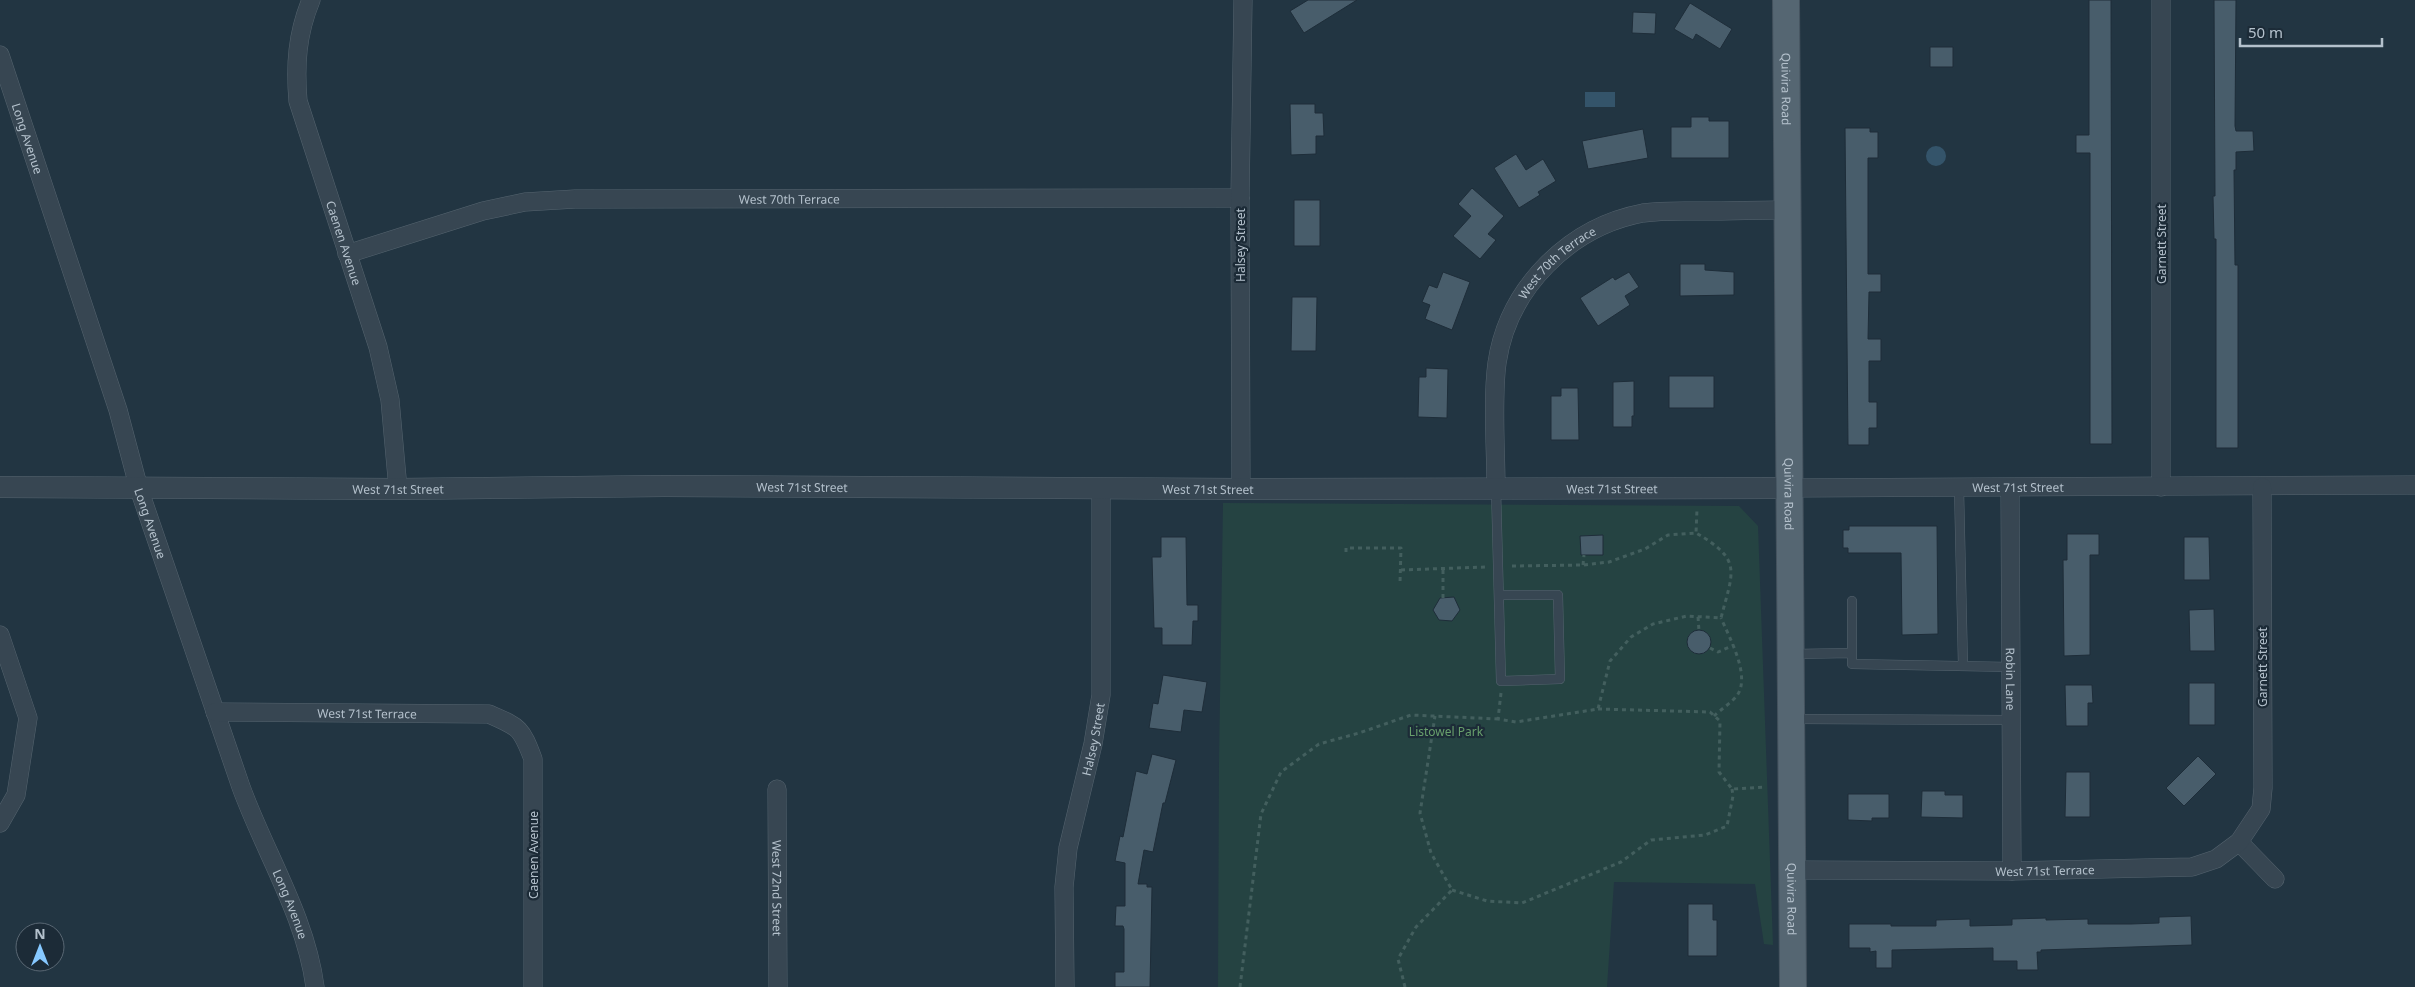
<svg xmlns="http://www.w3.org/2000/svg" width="2415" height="987" viewBox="0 0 2415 987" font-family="'Noto Sans',sans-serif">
<rect width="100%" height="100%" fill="#223542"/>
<path fill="#254342" d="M1223,503L1739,506L1758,526L1773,945L1764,944L1755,884L1614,882L1607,987H1218L1219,762Z"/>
<path fill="#34546a" d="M1585,92H1615V107H1585Z
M1926 156a10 10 0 1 1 20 0a10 10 0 1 1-20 0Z"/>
<path fill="#485d6b" stroke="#1e2d39" d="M1308,0H1357L1304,33L1290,11Z
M2089,0H2111L2112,444H2090V153H2076V135H2089Z
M2214,0H2236L2235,126L2236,131H2253L2254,151L2236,152V170H2234L2235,265H2238V448H2216V239H2214L2213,196H2215Z
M1690,3L1732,29L1720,49L1696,34L1693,40L1674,29Z
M1633,12L1656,13L1655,34L1632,33Z
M1930,47H1953V67H1930Z
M1290,104H1315V113H1323L1324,136H1316V154L1291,155Z
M1691,117H1709V121H1729V158H1671V127H1691Z
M1845,128H1870V132H1878V158H1868V274H1881V292H1869L1868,339H1881V361H1869V402H1877V428H1869V445H1848Z
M1643,129L1648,158L1588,169L1582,141Z
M1516,154L1526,170L1543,159L1556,181L1538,192L1540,195L1519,208L1494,168Z
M1472,188L1504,216L1488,234L1496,240L1480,259L1453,236L1471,216L1458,204Z
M1294,200H1320V246H1294Z
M1680,264H1705V270L1734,272V295L1680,296Z
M1443,272L1470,282L1452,330L1425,319L1430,305L1422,302L1429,285L1437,288Z
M1629,272L1639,287L1625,296L1630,305L1598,326L1580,298L1613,277L1615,280Z
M1292,297H1317L1316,351H1291Z
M1426,368L1448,369L1447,418L1418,417L1419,377H1426Z
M1669,376H1714V408H1669Z
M1634,381V416H1632V427H1613V382Z
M1561,388H1578L1579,440H1551V396H1561Z
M1849,526H1937L1938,634L1902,635L1901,553H1848V548H1843V530H1849Z
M2067,534H2099V555H2090V655L2064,656L2063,560H2067Z
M1603,535V555H1581L1580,536Z
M1161,537H1186L1187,605H1198V621H1193L1192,645H1162V628H1154L1152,557H1161Z
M2184,537H2209L2210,580H2184Z
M1454,597L1460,610L1452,621L1439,620L1433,610L1440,598Z
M2214,609L2215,651H2190L2189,610Z
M1687 642a12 12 0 1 1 24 0a12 12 0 1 1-24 0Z
M1163,675L1207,682L1202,712L1184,710L1181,732L1149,728L1153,703L1158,704Z
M2189,683H2215V725H2189Z
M2065,685H2092L2093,703H2088V726H2066Z
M1152,754L1176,760L1165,803H1163L1153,852L1144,850L1138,884H1147V887H1152L1150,987H1115V972H1124V929L1123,926H1115L1116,906H1125V863L1115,861L1120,836L1123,837L1136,771L1147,774Z
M2198,756L2216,774L2184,806L2166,788Z
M2066,772H2090V817H2065Z
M1922,791H1945V795H1963V818L1921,817Z
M1848,794H1889V818H1872V821L1848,820Z
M1688,904H1713V920H1717V956H1688Z
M2191,916L2192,945L2041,950V952H2037L2038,970H2017V961H1993V948L1892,950V968H1876V951L1870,952V948H1849V924H1891V926H1936V920L1970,919V926L2012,925V919L2046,918V920L2088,919V924H2131L2159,923V917Z"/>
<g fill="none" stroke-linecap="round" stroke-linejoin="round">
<defs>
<path id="service" d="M1496,488L1501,681L1560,679L1558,595H1499
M1959,488L1963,666
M1852,653V664L2011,667
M1793,654L1852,653V601
M1794,719L2011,720"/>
<g id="minor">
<path id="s1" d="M311,0C297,34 295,65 298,101L378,347L390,400L398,489"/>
<path id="s2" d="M0,55L118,410L139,489L241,787C265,853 306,917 315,987"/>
<path id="s3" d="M347,254L483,211L525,202L575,199L1240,198"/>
<path d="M2161,487V0"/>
<path id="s4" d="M1496,488C1496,450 1492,400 1497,363C1508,288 1569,227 1643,213C1663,210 1684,211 1704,211C1732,211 1759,210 1787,210"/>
<path id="s5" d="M1789,488L2415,485"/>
<path id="s6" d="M2010,488L2012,871"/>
<path d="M1241,489L1240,198L1243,0"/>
<path d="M0,635L28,718L16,795L0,823"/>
<path id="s7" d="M215,712L489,714C519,727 521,727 533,759V987"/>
<path id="s8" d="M777,789L778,987"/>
<path d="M2239,842L2275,879"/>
<path id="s9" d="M1793,870L2012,871L2192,867L2216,859L2239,842L2261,809L2263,788L2262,487"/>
<path id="s10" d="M1065,987L1064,887L1068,848L1093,744L1101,695V488"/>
</g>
<g id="tertiary">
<path id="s11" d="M0,487L398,489L664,486L1241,489L1789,488"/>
</g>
<g id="primary">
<path id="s12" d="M1786,0L1793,987"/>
</g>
</defs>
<use href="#service" stroke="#55646f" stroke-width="10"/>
<use href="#minor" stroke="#55646f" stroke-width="19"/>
<use href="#tertiary" stroke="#55646f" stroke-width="22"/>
<use href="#primary" stroke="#44525e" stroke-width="28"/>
<path stroke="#435f5e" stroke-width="3" stroke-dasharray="4 4" stroke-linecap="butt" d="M1346,552V548H1401L1400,583
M1583,565L1584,555
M1512,566L1583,565L1609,562L1645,549L1668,535L1696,533L1697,509
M1401,570L1485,567
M1443,598V569
M1698,617L1699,631
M1710,648L1718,652L1734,645
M1501,693L1498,719L1516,722L1598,709L1610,661L1631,637L1653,624L1687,616L1721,618C1733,571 1743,560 1696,533
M1598,709L1710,712L1720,721L1719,772L1732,789L1765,787
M1714,716C1721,709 1733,702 1738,694C1750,674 1729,637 1721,618
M1452,890L1487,901L1522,903L1621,862L1651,840L1705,835L1727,826L1733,796L1732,789
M1240,987L1261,814L1281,772L1319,744L1359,733L1411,715L1498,719
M1405,987L1398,959L1416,927L1452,890L1431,853L1420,813L1435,716"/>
<use href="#service" stroke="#374652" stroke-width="9"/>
<use href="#minor" stroke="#374652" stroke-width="18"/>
<use href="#tertiary" stroke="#374652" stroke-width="21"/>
<use href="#primary" stroke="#556672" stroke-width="26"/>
</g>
<g text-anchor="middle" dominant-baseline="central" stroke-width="4.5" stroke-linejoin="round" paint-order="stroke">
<g font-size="12" fill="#b4c1cc" stroke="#1c2b37">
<text stroke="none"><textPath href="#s12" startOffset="89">Quivira Road</textPath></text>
<text stroke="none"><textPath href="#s2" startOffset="88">Long Avenue</textPath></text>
<text stroke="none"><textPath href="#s3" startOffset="450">West 70th Terrace</textPath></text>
<text stroke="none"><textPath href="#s1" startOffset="252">Caenen Avenue</textPath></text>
<text transform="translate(2161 244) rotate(-90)">Garnett Street</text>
<text transform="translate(1240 245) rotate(-90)">Halsey Street</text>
<text stroke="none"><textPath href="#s4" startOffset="246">West 70th Terrace</textPath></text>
<text stroke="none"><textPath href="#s11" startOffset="802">West 71st Street</textPath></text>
<text stroke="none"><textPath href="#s11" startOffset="1612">West 71st Street</textPath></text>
<text stroke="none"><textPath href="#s5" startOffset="229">West 71st Street</textPath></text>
<text stroke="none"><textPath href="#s11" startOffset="398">West 71st Street</textPath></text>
<text stroke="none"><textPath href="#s11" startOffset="1208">West 71st Street</textPath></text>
<text stroke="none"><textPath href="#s12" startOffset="494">Quivira Road</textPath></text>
<text stroke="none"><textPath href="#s2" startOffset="492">Long Avenue</textPath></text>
<text transform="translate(2262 667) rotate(-90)">Garnett Street</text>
<text stroke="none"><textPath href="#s6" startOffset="191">Robin Lane</textPath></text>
<text stroke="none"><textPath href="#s7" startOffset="152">West 71st Terrace</textPath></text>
<text stroke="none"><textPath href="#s10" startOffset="251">Halsey Street</textPath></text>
<text transform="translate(533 855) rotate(-90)">Caenen Avenue</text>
<text stroke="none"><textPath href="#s9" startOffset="252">West 71st Terrace</textPath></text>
<text stroke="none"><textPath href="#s8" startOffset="99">West 72nd Street</textPath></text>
<text stroke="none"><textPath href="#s12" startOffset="899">Quivira Road</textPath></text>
<text stroke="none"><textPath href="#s2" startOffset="898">Long Avenue</textPath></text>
</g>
<g font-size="12" fill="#689f6c" stroke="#1c2b37">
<text x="1446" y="731">Listowel Park</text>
</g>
</g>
<g transform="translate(40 947)"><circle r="24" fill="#1c2b37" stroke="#596773"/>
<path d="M0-4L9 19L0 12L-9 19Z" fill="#86c8ff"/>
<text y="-8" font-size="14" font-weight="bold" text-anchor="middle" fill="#b4c1cc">N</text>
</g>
<path d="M2240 38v8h142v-8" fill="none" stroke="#b4c1cc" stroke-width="2.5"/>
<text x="2248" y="38" font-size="15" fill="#b4c1cc" stroke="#1c2b37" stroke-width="4" paint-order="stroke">50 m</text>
</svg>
